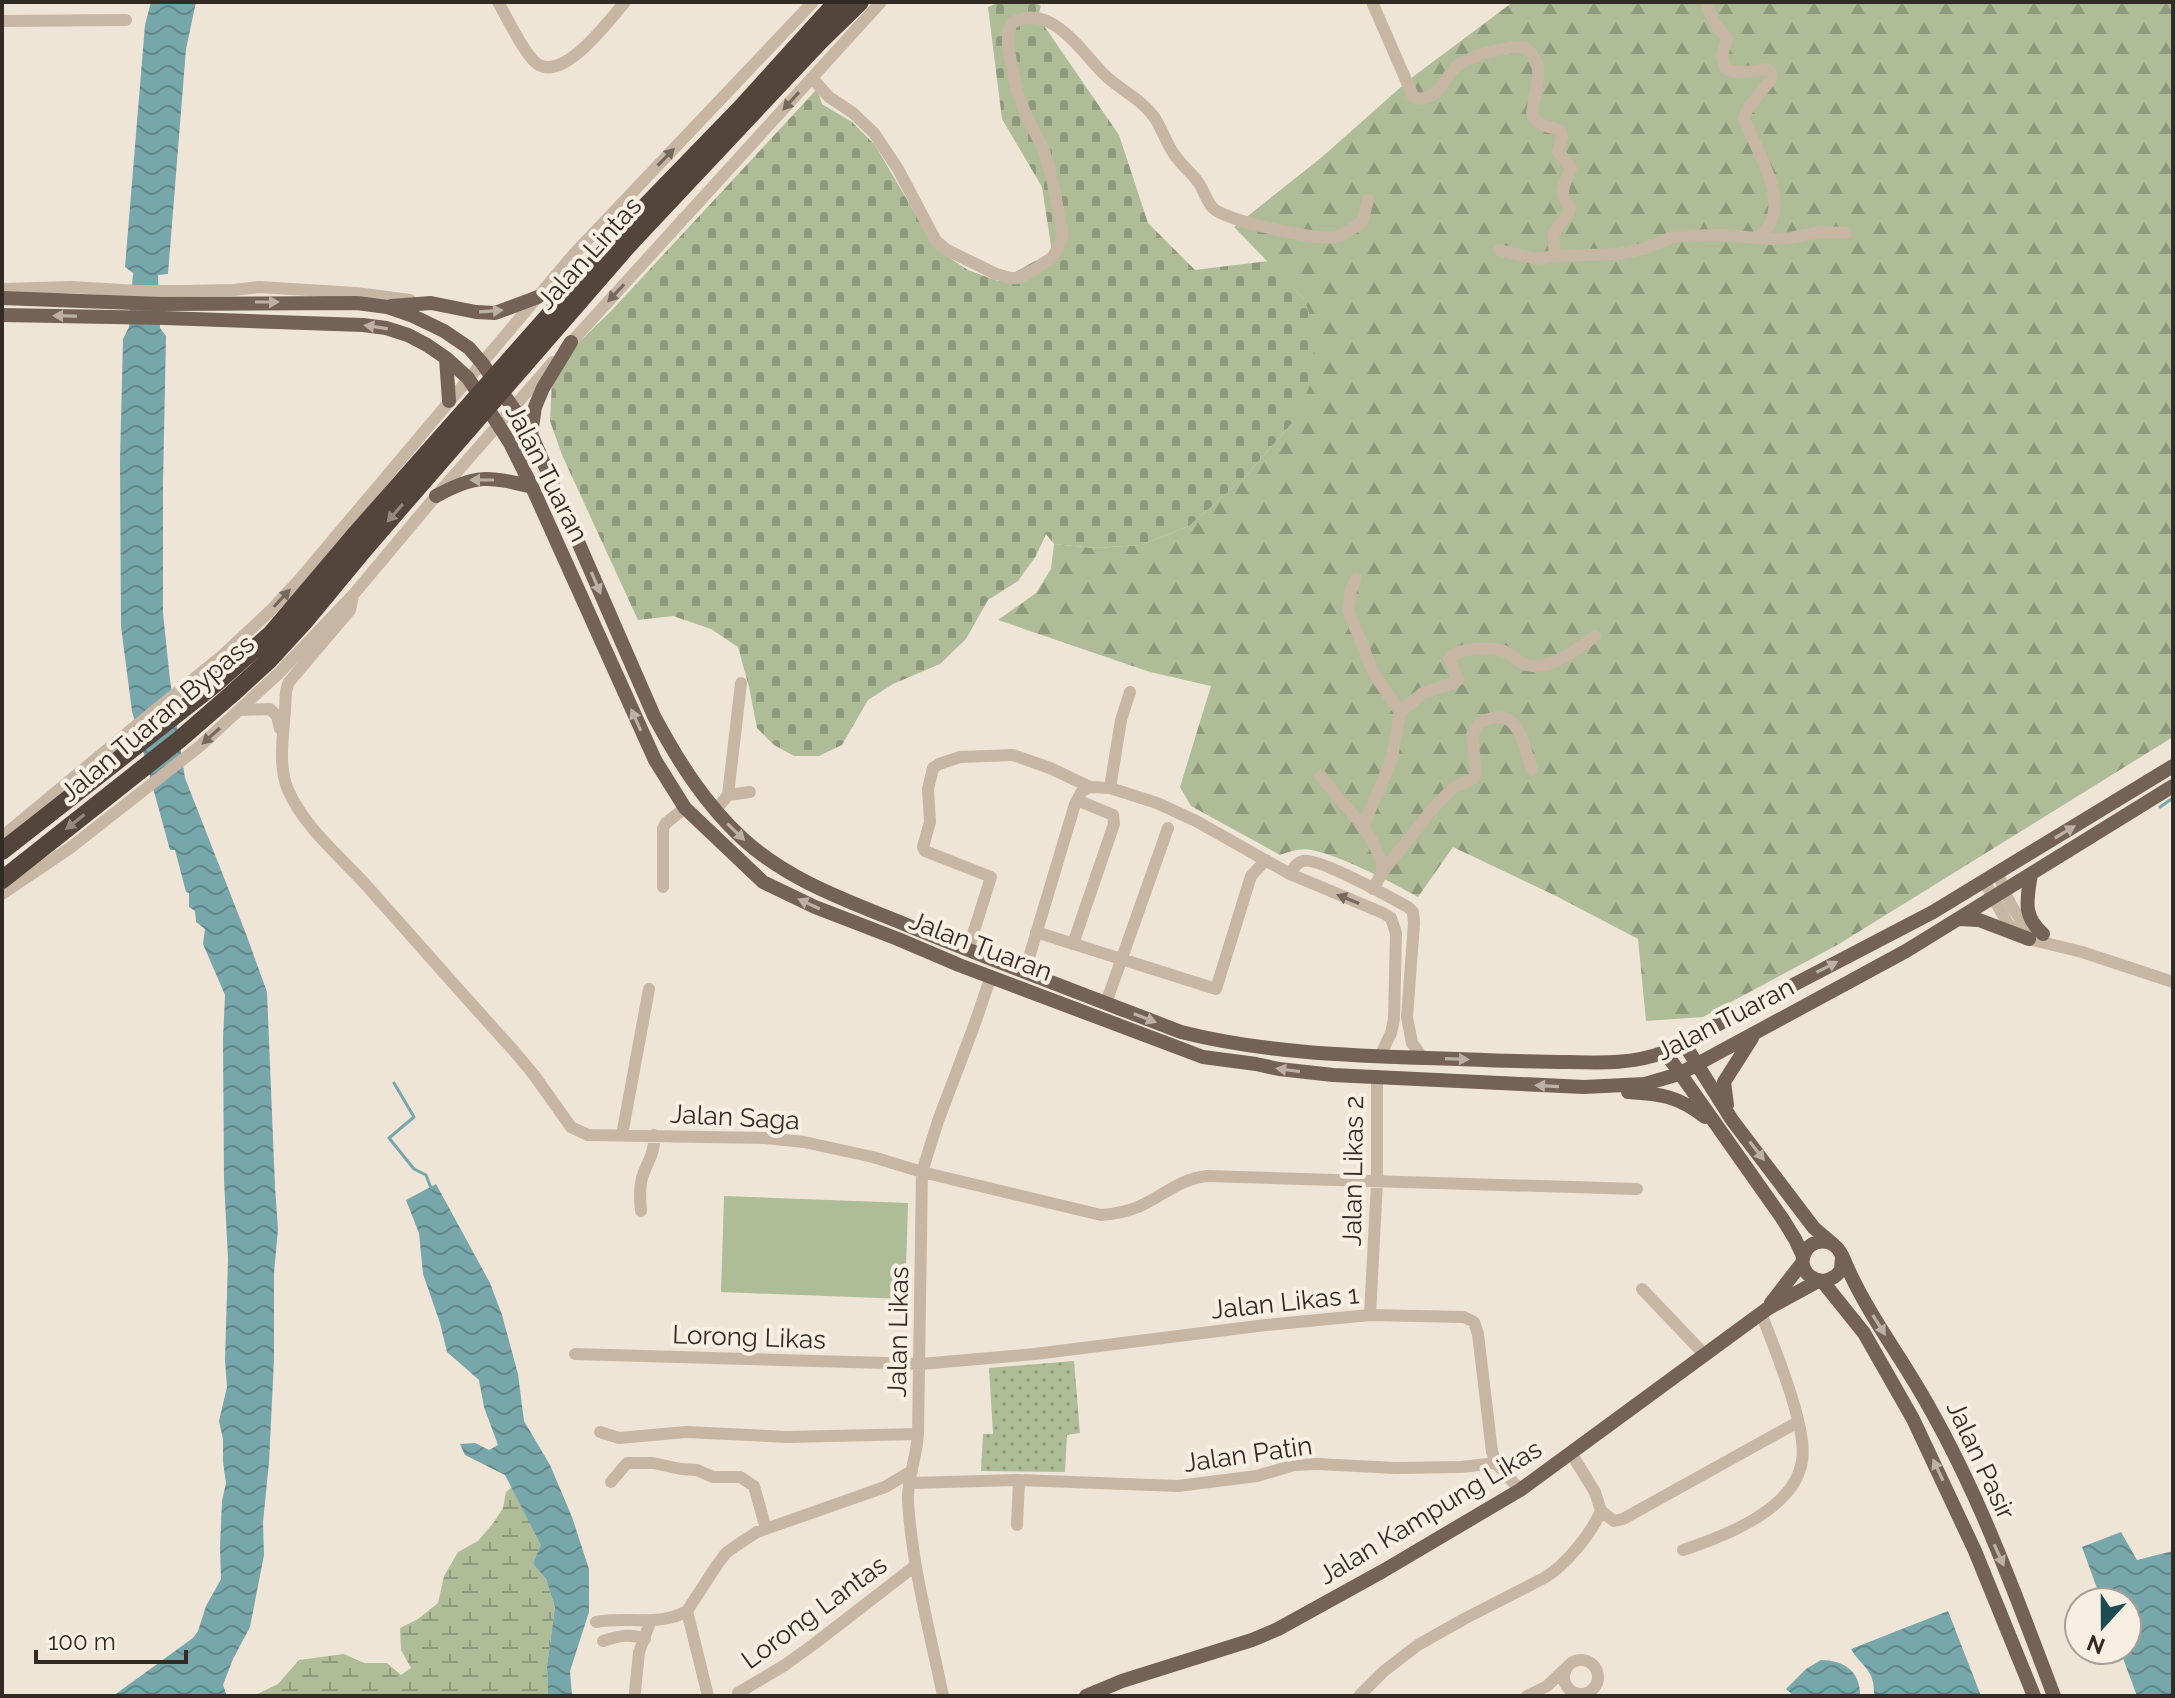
<svg xmlns="http://www.w3.org/2000/svg" width="2175" height="1698" viewBox="0 0 2175 1698" font-family="Raleway,sans-serif">
<defs>
<pattern id="forest-firs" width="22" height="20" patternUnits="userSpaceOnUse" patternTransform="scale(2)"><rect width="22" height="20" fill="#aebd98"/><path d="M5 1l3.5 6h-7zM16 11l3.5 6h-7z" fill="#8e9a7c"/></pattern>
<pattern id="wetland-marsh" width="20" height="14" patternUnits="userSpaceOnUse" patternTransform="scale(2)"><rect width="20" height="14" fill="#aebd98"/><path d="M1 5h8M5 5V1M11 12h8M15 12V8" fill="none" stroke="#8e9a7c"/></pattern>
<pattern id="cemetery-stones" width="16" height="16" patternUnits="userSpaceOnUse" patternTransform="scale(2)"><rect width="16" height="16" fill="#aebd98"/><path d="M2 7V4a2 2 0 0 1 4 0v3zM10 15v-3a2 2 0 0 1 4 0v3z" fill="#8e9a7c"/></pattern>
<pattern id="park-dots" width="8" height="8" patternUnits="userSpaceOnUse" patternTransform="scale(2)"><rect width="8" height="8" fill="#aebd98"/><path d="M2 2h.1M6 6h.1" fill="none" stroke="#8e9a7c" stroke-width="1.8" stroke-linecap="round"/></pattern>
<pattern id="water-waves" width="16" height="10" patternUnits="userSpaceOnUse" patternTransform="scale(2)"><rect width="16" height="10" fill="#77a6ab"/><path d="M0 5q4-4 8 0t8 0" fill="none" stroke="#62878b"/></pattern>
</defs>
<rect width="100%" height="100%" fill="#efe5d7"/>
<path fill="url(#forest-firs)" d="M1513,2H2173V737L1839,944L1703,1017L1646,1021L1638,939L1556,896L1453,847L1418,897C1387,880 1346,858 1312,850C1300,848 1291,851 1280,855L1191,806L1180,787L1211,686L1150,672L998,620L1036,593L1051,569L1054,544L1094,548L1141,545L1189,526L1244,478L1293,422L1304,299L1234,227L1322,157L1410,79Z"/>
<path fill="url(#wetland-marsh)" d="M512,1487L542,1545L533,1564L546,1579L555,1607L547,1666L548,1696H253L278,1684L299,1660L344,1654L364,1663H387L401,1675L411,1668L401,1650L400,1628L418,1619L438,1603L444,1576L458,1552L478,1541L494,1522L503,1508L506,1492Z"/>
<path fill="url(#cemetery-stones)" d="M1000,2H1033L1041,6L1038,17L1119,135L1148,223L1195,270L1268,261L1304,299L1314,326L1313,379L1293,422L1244,478L1189,526L1141,545L1094,548L1054,544L1046,534L1036,556L1018,581L988,600L966,639L940,664L893,684L868,700L842,745L819,756H794L774,745L757,728L749,687L738,647L711,629L673,616L638,620L562,455L550,421L552,381L570,351L612,310L817,89L822,104L852,122L875,145L936,249L968,270L998,281L1052,252L1042,187L1002,119L988,7Z"/>
<path fill="url(#park-dots)" d="M1074,1361L1080,1433L1067,1435L1065,1472L981,1471L983,1434H993L989,1368Z"/>
<path fill="#aebd98" d="M724,1196L908,1203L905,1299L721,1292Z"/>
<path fill="url(#water-waves)" d="M151,2H196L186,49L168,274L158,275L160,328L166,336L163,483V613L170,680L185,778L246,934L267,992L275,1187L278,1229L274,1273V1360L269,1462L263,1522L264,1555L250,1627L233,1659L223,1685L227,1696H113L193,1638L198,1631L206,1606L221,1579L220,1548L222,1501L226,1483L223,1462V1439L219,1421L227,1387L225,1360L228,1259L224,1180L223,1039L225,995L203,944L205,929L196,922L195,911L189,907V893L186,892L175,850H170L132,711L121,627L120,460L123,339L129,327L133,273L125,267L145,25Z
M436,1184L490,1283L502,1315L518,1374L524,1421L550,1465L572,1517L589,1569V1612L570,1671L572,1696H548L547,1666L555,1607L546,1579L533,1564L541,1545L505,1475L465,1455L460,1444L475,1443L489,1450L498,1445L484,1407L479,1380L447,1352L440,1323L423,1274L419,1233L406,1200Z
M2121,1532L2137,1560L2173,1551V1696H2137L2120,1650H2127V1602H2102L2082,1547Z
M1948,1611L1981,1696H1874C1875,1668 1862,1668 1851,1649Z
M1821,1660C1844,1660 1861,1672 1860,1696H1794L1786,1689L1806,1669Z"/>
<g fill="none" stroke-linecap="round" stroke-linejoin="round">
<path stroke="#77a6ab" stroke-width="3" d="M2160,807L2173,798
M394,1083L414,1117L389,1138L414,1169L426,1175L431,1188"/>
<path stroke="#c7b6a4" stroke-width="12" d="M498,2C508,19 521,48 534,61C560,88 609,20 625,2
M1372,2L1413,96L1419,99C1443,96 1441,81 1456,67C1468,56 1507,46 1524,47C1549,64 1534,90 1532,114C1541,131 1548,123 1560,131L1562,138L1558,151L1571,168C1566,185 1556,190 1570,208L1569,213L1553,234L1555,256
M1706,2L1715,24L1727,38L1722,56L1725,68C1739,76 1752,70 1767,69L1771,73V79L1747,110L1744,118C1754,148 1786,192 1770,224C1767,229 1762,233 1757,238
M2,21L126,20
M812,78L829,97L853,113L874,133L898,169L936,241L947,250L996,274L1010,278H1018L1029,273L1053,257L1063,237L1053,183L1044,150L1027,118L1017,91L1008,46V33L1012,23C1053,0 1084,57 1108,78C1123,91 1142,100 1154,117C1162,128 1166,143 1174,154C1181,165 1191,172 1198,182C1204,190 1206,201 1213,208C1226,221 1318,241 1336,237C1345,234 1355,227 1362,222L1368,200
M1499,250L1536,259L1544,258L1555,256L1618,254L1647,248L1675,236L1722,235L1770,239L1790,238L1820,232L1846,233
M2,289L72,287L138,291H181L234,290L259,287L356,293L410,300
M565,349L881,2
M1356,579L1351,590L1348,610L1374,674L1400,712L1392,758L1363,827
M353,595L350,610L289,682C284,692 286,700 285,711C283,737 278,766 288,790C305,828 339,855 366,885C415,940 464,996 514,1051L534,1075L571,1127L588,1135L765,1138L804,1142L873,1157L922,1172L1101,1215C1114,1214 1126,1212 1138,1207C1163,1196 1179,1179 1207,1176L1637,1189
M240,710L270,709L277,716L280,729
M1400,712L1423,693L1454,683L1458,680L1449,659C1458,647 1489,647 1504,651C1514,655 1521,666 1532,666C1555,667 1577,650 1595,636
M1321,776C1342,805 1378,834 1383,871
M1110,788L1121,720L1130,692
M728,795L741,683
M715,811L728,795L750,792
M2,837L133,728L222,656L270,611L299,580L573,255L813,2
M1998,873C2006,896 2015,922 2039,932
M1290,874C1293,869 1296,863 1303,861C1318,857 1391,898 1408,907L1413,912L1414,923L1407,1017L1412,1043L1422,1057
M1984,881L2008,924L2029,939L2082,952L2173,982
M663,887V828L666,823L685,808
M1373,889L1383,871L1435,806L1453,788L1473,779L1476,773L1472,735L1479,723C1519,702 1522,742 1532,770
M2,894L70,848L200,746L278,674L353,595L436,496L553,362
M1036,932L1216,989L1251,876L1266,860
M1073,944L1114,824L1113,815L1077,800
M968,950L991,877L925,851L923,847L930,822L928,789L933,768L939,764L960,757L1013,755L1050,768L1090,787
M1025,971L1075,804L1082,791L1090,787L1110,788L1157,803L1196,821L1290,874L1383,913L1391,918L1396,933L1394,1019L1391,1033L1380,1056
M1106,1003L1168,828
M622,1135L649,989
M641,1211C640,1200 639,1189 642,1178C647,1161 655,1155 654,1135
M1642,1289L1705,1355
M1370,1315L1377,1182V1076
M575,1354L921,1364L1035,1354L1266,1325L1370,1315L1464,1317L1474,1322L1478,1334L1492,1452L1496,1463L1520,1490
M600,1432L619,1438L686,1432L787,1437L918,1434
M611,1482L627,1463H653L681,1469L697,1470L713,1477H740L754,1486L766,1529
M910,1483L1019,1480L1178,1486L1257,1476L1294,1465L1317,1464L1396,1468L1461,1467L1496,1463
M1601,1511L1614,1521L1623,1519L1798,1422
M1017,1525L1019,1480
M1683,1550C1723,1537 1795,1509 1802,1461C1808,1428 1774,1347 1761,1313
M596,1622C626,1616 660,1627 687,1611
M603,1641C618,1636 631,1633 645,1639
M1564 1677a17 17 0 1 1 34 0a17 17 0 1 1-34 0Z
M635,1692L639,1652L651,1620
M738,1693L785,1665L814,1644L915,1566
M708,1696L687,1611L717,1565L726,1553L737,1545L757,1532L885,1487L912,1471
M943,1696C930,1632 912,1567 908,1501C907,1479 917,1456 918,1434L922,1172L938,1121L974,1026L991,976
M1359,1696L1384,1671L1418,1645L1464,1619L1544,1578C1565,1566 1591,1534 1601,1511L1595,1492L1571,1453
M1527,1696L1547,1686L1566,1668"/>
<path stroke="#746257" stroke-width="14" d="M2,298L161,304L357,303L387,307L413,316L444,331L469,348L482,363L531,434L654,716C678,761 705,804 743,839C790,882 851,902 909,926C999,963 1090,997 1181,1032C1280,1057 1383,1056 1484,1060C1512,1061 1541,1062 1569,1062C1603,1063 1633,1064 1665,1052L1933,912L2173,766
M391,306L431,303L476,312L495,313L538,297
M2,315L165,318L363,325L386,328L408,335L427,345L446,358L468,378L510,443L532,487L655,760L685,808L763,882L815,907L898,939L959,965L1203,1057L1256,1064L1279,1069L1333,1075L1584,1087L1645,1084L1679,1074L1906,951L2173,786
M446,358L449,401
M531,434L535,407L543,388L571,342
M436,496C476,474 488,476 532,487
M2031,874C2027,900 2022,915 2043,934
M1958,919L1979,920L2029,939
M1683,1042L1732,1120L1814,1228L1834,1245
M1665,1052L1782,1218L1795,1239L1803,1256
M1628,1092C1661,1094 1678,1096 1705,1117
M1727,1105L1724,1082L1752,1038
M1842,1256L1841,1270C1823,1295 1791,1271 1807,1249C1813,1241 1825,1239 1834,1245C1842,1251 1845,1263 1849,1271C1865,1306 1887,1338 1907,1370C1971,1471 2012,1585 2054,1696
M1823,1282L1864,1333L1913,1419L1975,1551L2034,1696
M1771,1303L1802,1263
M1086,1696L1122,1681L1252,1640L1278,1629L1383,1571L1520,1490L1767,1309L1818,1281"/>
<path stroke="#53453c" stroke-width="18" d="M622,233L647,205L742,107L837,2
M630,243L819,42L860,2
M2,851L215,684L271,634L355,535
M2,880L180,739L233,693L270,659L304,622L366,547"/>
<path stroke="#53453c" stroke-width="18" d="M355,535L622,233
M366,547L630,243"/>
</g>
<defs><path id="oneway-solid" d="M-6-.8H1V-3.2L6.5 0L1 3.2V.8H-6Z" transform="scale(2)"/></defs>
<g fill="#75695e">
<use href="#oneway-solid" transform="translate(791 101) rotate(132)"/>
<use href="#oneway-solid" transform="translate(666 157) rotate(-46)"/>
<use href="#oneway-solid" transform="translate(616 293) rotate(133)"/>
<use href="#oneway-solid" transform="translate(282 598) rotate(-47)"/>
<use href="#oneway-solid" transform="translate(211 736) rotate(138)"/>
<use href="#oneway-solid" transform="translate(1348 899) rotate(-158)"/>
</g>
<g fill="#bdb0a4">
<use href="#oneway-solid" transform="translate(267 302)"/>
<use href="#oneway-solid" transform="translate(491 311) rotate(-4)"/>
<use href="#oneway-solid" transform="translate(65 316) rotate(-179)"/>
<use href="#oneway-solid" transform="translate(376 327) rotate(-171)"/>
<use href="#oneway-solid" transform="translate(482 480) rotate(-180)"/>
<use href="#oneway-solid" transform="translate(596 583) rotate(67)"/>
<use href="#oneway-solid" transform="translate(636 720) rotate(-114)"/>
<use href="#oneway-solid" transform="translate(736 832) rotate(44)"/>
<use href="#oneway-solid" transform="translate(2065 832) rotate(-31)"/>
<use href="#oneway-solid" transform="translate(809 904) rotate(-155)"/>
<use href="#oneway-solid" transform="translate(1827 967) rotate(-27)"/>
<use href="#oneway-solid" transform="translate(1145 1018) rotate(21)"/>
<use href="#oneway-solid" transform="translate(1457 1059) rotate(2)"/>
<use href="#oneway-solid" transform="translate(1288 1070) rotate(-172)"/>
<use href="#oneway-solid" transform="translate(1547 1086) rotate(-177)"/>
<use href="#oneway-solid" transform="translate(1757 1151) rotate(52)"/>
<use href="#oneway-solid" transform="translate(1879 1325) rotate(58)"/>
<use href="#oneway-solid" transform="translate(1938 1470) rotate(-115)"/>
<use href="#oneway-solid" transform="translate(1999 1555) rotate(66)"/>
</g>
<g fill="#95897f">
<use href="#oneway-solid" transform="translate(395 513) rotate(131)"/>
<use href="#oneway-solid" transform="translate(75 822) rotate(142)"/>
</g>
<g text-anchor="middle" dominant-baseline="central" stroke-width="8" stroke-linejoin="round" paint-order="stroke">
<g font-size="26" fill="#322a25" stroke="#f8efe3">
<text transform="translate(589 253) rotate(-48)">Jalan Lintas</text>
<text transform="translate(547 473) rotate(63)">Jalan Tuaran</text>
<text transform="translate(157 718) rotate(-40)">Jalan Tuaran Bypass</text>
<text transform="translate(981 946) rotate(21)">Jalan Tuaran</text>
<text transform="translate(1725 1019) rotate(-27)">Jalan Tuaran</text>
<text transform="translate(735 1117) rotate(3)">Jalan Saga</text>
<text transform="translate(1353 1171) rotate(-89)">Jalan Likas 2</text>
<text transform="translate(1285 1302) rotate(-6)">Jalan Likas 1</text>
<text transform="translate(898 1332) rotate(-89)">Jalan Likas</text>
<text transform="translate(749 1337) rotate(2)">Lorong Likas</text>
<text transform="translate(1248 1454) rotate(-8)">Jalan Patin</text>
<text transform="translate(1981 1460) rotate(65)">Jalan Pasir</text>
<text transform="translate(1430 1512) rotate(-31)">Jalan Kampung Likas</text>
<text transform="translate(814 1612) rotate(-36)">Lorong Lantas</text>
</g>
</g>
<rect width="2175" height="1698" fill="none" stroke="#322a25" stroke-width="8"/>
<g transform="translate(2103 1626) rotate(201)"><circle r="38" fill="#f8efe3" stroke="#a9a097" stroke-width="2"/>
<path d="M0-6L14 30L0 20L-14 30Z" fill="#1d4b52"/>
<text y="-12" font-size="22" font-weight="bold" text-anchor="middle" fill="#322a25">N</text>
</g>
<path d="M36 1650v12h150v-12" fill="none" stroke="#322a25" stroke-width="4"/>
<text x="48" y="1650" font-size="24" fill="#322a25" stroke="#f8efe3" stroke-width="6" paint-order="stroke">100 m</text>
</svg>
